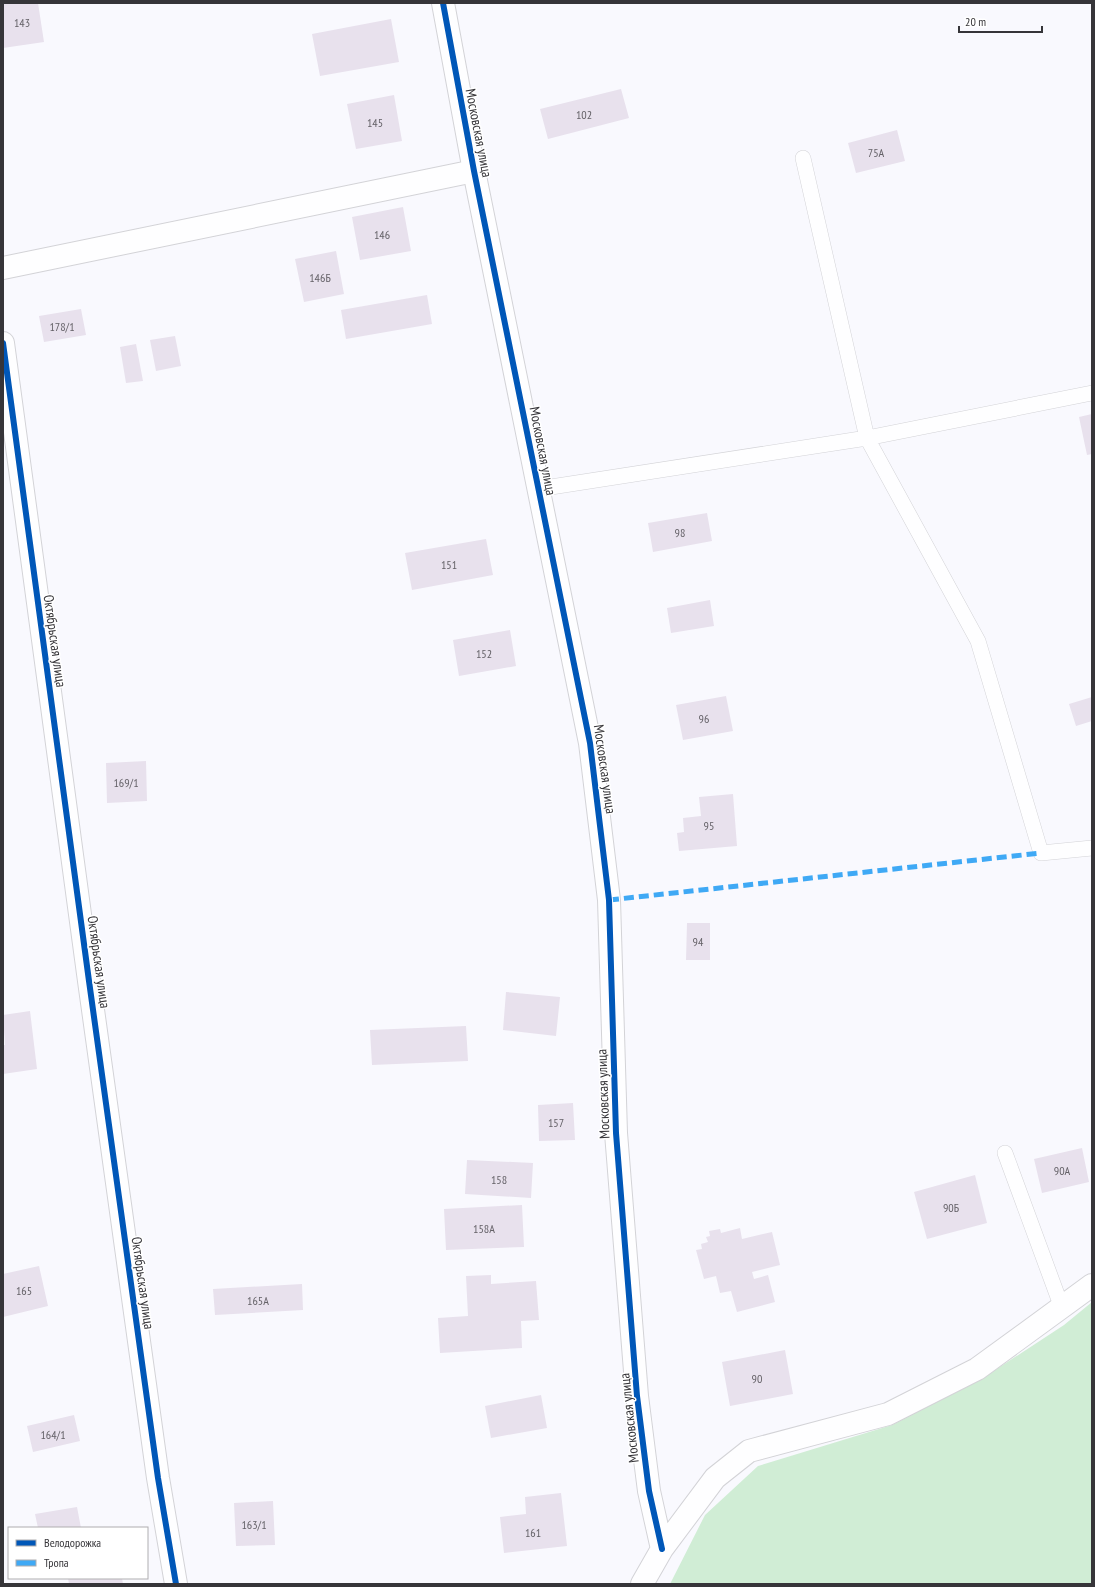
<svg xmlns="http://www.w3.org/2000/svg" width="1095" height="1587" viewBox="0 0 1095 1587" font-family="'PT Sans Narrow',sans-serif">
<rect width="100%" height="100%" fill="#f9f9fe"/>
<path fill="#d0edd5" d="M1092,1302V1584H670L705,1515L758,1466L892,1425L980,1380L1064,1325Z"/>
<path fill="#e8e1ed" d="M3,3H38L44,42L3,48Z
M391,19L399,62L320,76L312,34Z
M621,89L629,118L548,139L540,109Z
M394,95L402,141L356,149L347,104Z
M897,130L905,161L856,173L848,143Z
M403,207L411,251L360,260L352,217Z
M336,251L344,294L304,302L295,259Z
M427,295L432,324L346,339L341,310Z
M81,309L86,335L44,342L39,316Z
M175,336L181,366L156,371L150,340Z
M136,344L143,381L126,383L120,347Z
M1092,414V454L1087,455L1079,417Z
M707,513L712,541L653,552L648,523Z
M486,539L493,575L412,590L405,553Z
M710,600L714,626L671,633L667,608Z
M510,630L516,666L459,676L453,640Z
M726,696L733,731L683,740L676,705Z
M1092,697V721L1076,726L1069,704Z
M146,761L147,801L107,803L106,763Z
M733,794L737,846L679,851L677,833L684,832L683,818L701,816L699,797Z
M687,923H710V960H686Z
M506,992L560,997L556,1036L503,1030Z
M30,1011L37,1069L3,1074V1045H5L3,1015Z
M466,1026L468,1061L372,1065L370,1030Z
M573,1103L575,1140L539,1141L538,1105Z
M1082,1148L1089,1182L1042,1193L1034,1159Z
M467,1160L533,1163L531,1198L465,1194Z
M975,1175L987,1223L927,1239L914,1192Z
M522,1205L524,1247L446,1250L444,1209Z
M740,1228L742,1239L772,1232L780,1265L752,1272L754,1279L768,1275L775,1302L737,1312L731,1291L720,1293L716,1276L704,1279L696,1250L702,1249L701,1244L708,1242L706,1237L710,1236L709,1231L720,1229L721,1233Z
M39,1266L48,1306L3,1317V1274Z
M491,1275V1284L536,1281L539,1320L521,1321L522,1348L440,1353L438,1318L468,1316L466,1276Z
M302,1284L303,1310L215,1315L213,1289Z
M785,1350L793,1394L730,1406L722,1362Z
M541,1395L547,1428L491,1438L485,1406Z
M74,1415L80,1441L33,1452L27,1426Z
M561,1493L567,1546L504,1553L500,1517L526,1514L525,1497Z
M273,1501L275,1545L236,1546L234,1503Z
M77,1507L81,1528H38L35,1514Z
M68,1578H122L123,1584H69Z"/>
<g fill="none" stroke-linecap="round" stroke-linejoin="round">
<defs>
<path id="lane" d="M803,158L867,438L978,641L1041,853L1092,848
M538,489L867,438L1092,393
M1005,1153L1062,1308"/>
<path id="street" d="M443,3L474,171L590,743L609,900L616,1133L637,1396L649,1491L662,1549
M3,268L474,171
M3,343L89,981L158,1478L176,1584
M642,1584L662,1549L715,1478L749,1451L888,1414L977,1369L1092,1285"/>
</defs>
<use href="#lane" stroke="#d3d3d7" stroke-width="16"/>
<use href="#street" stroke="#d3d3d7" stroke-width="24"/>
<use href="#lane" stroke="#fefeff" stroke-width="15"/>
<use href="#street" stroke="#fefeff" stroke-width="22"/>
<path stroke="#3fa9f5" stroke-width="5" stroke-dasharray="10 5" stroke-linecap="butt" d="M609,900L1041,853"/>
<defs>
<path id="cycleway" d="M443,3L474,171L590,743L609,900L616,1133L637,1396L649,1491L662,1549
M3,343L89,981L158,1478L176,1584"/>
</defs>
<use href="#cycleway" stroke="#fff" stroke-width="8"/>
<use href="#cycleway" stroke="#0057b8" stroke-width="6"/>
</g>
<g text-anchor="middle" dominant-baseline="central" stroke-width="3" stroke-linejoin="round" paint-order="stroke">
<g font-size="12" fill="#646167">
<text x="22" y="22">143</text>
<text x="584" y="114">102</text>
<text x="375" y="122">145</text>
<text x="876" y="152">75А</text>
<text x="382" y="234">146</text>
<text x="320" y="277">146Б</text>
<text x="62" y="326">178/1</text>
<text x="680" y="532">98</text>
<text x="449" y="564">151</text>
<text x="484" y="653">152</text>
<text x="704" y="718">96</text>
<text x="126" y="782">169/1</text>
<text x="709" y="825">95</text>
<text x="698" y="941">94</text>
<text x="556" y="1122">157</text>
<text x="1062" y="1170">90А</text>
<text x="499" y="1179">158</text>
<text x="951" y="1207">90Б</text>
<text x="484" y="1228">158А</text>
<text x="24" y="1290">165</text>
<text x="258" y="1300">165А</text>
<text x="757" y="1378">90</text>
<text x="53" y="1434">164/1</text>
<text x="254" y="1524">163/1</text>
<text x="533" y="1532">161</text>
</g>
<g font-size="14" fill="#363539" stroke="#fff">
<text transform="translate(479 133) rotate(79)">Московская улица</text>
<text transform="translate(543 451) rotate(79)">Московская улица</text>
<text transform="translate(55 641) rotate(82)">Октябрьская улица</text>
<text transform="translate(605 769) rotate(82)">Московская улица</text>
<text transform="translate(99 962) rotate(82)">Октябрьская улица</text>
<text transform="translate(603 1094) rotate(-92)">Московская улица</text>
<text transform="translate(143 1283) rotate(82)">Октябрьская улица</text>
<text transform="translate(629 1418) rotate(-96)">Московская улица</text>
</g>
</g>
<rect width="1095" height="1587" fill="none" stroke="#363539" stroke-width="8"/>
<rect x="8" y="1527" width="140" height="52" fill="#ffffff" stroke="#afaeb0"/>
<rect x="16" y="1540" width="20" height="6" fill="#0057b8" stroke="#afaeb0"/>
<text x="44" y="1547" font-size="12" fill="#363539">Велодорожка</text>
<rect x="16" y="1560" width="20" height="6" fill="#3fa9f5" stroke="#afaeb0"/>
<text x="44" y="1567" font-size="12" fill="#363539">Тропа</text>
<path d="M959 26v6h83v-6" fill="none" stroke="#363539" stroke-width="2"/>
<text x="965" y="26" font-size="12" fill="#363539" stroke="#ffffff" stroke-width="3" paint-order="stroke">20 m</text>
</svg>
